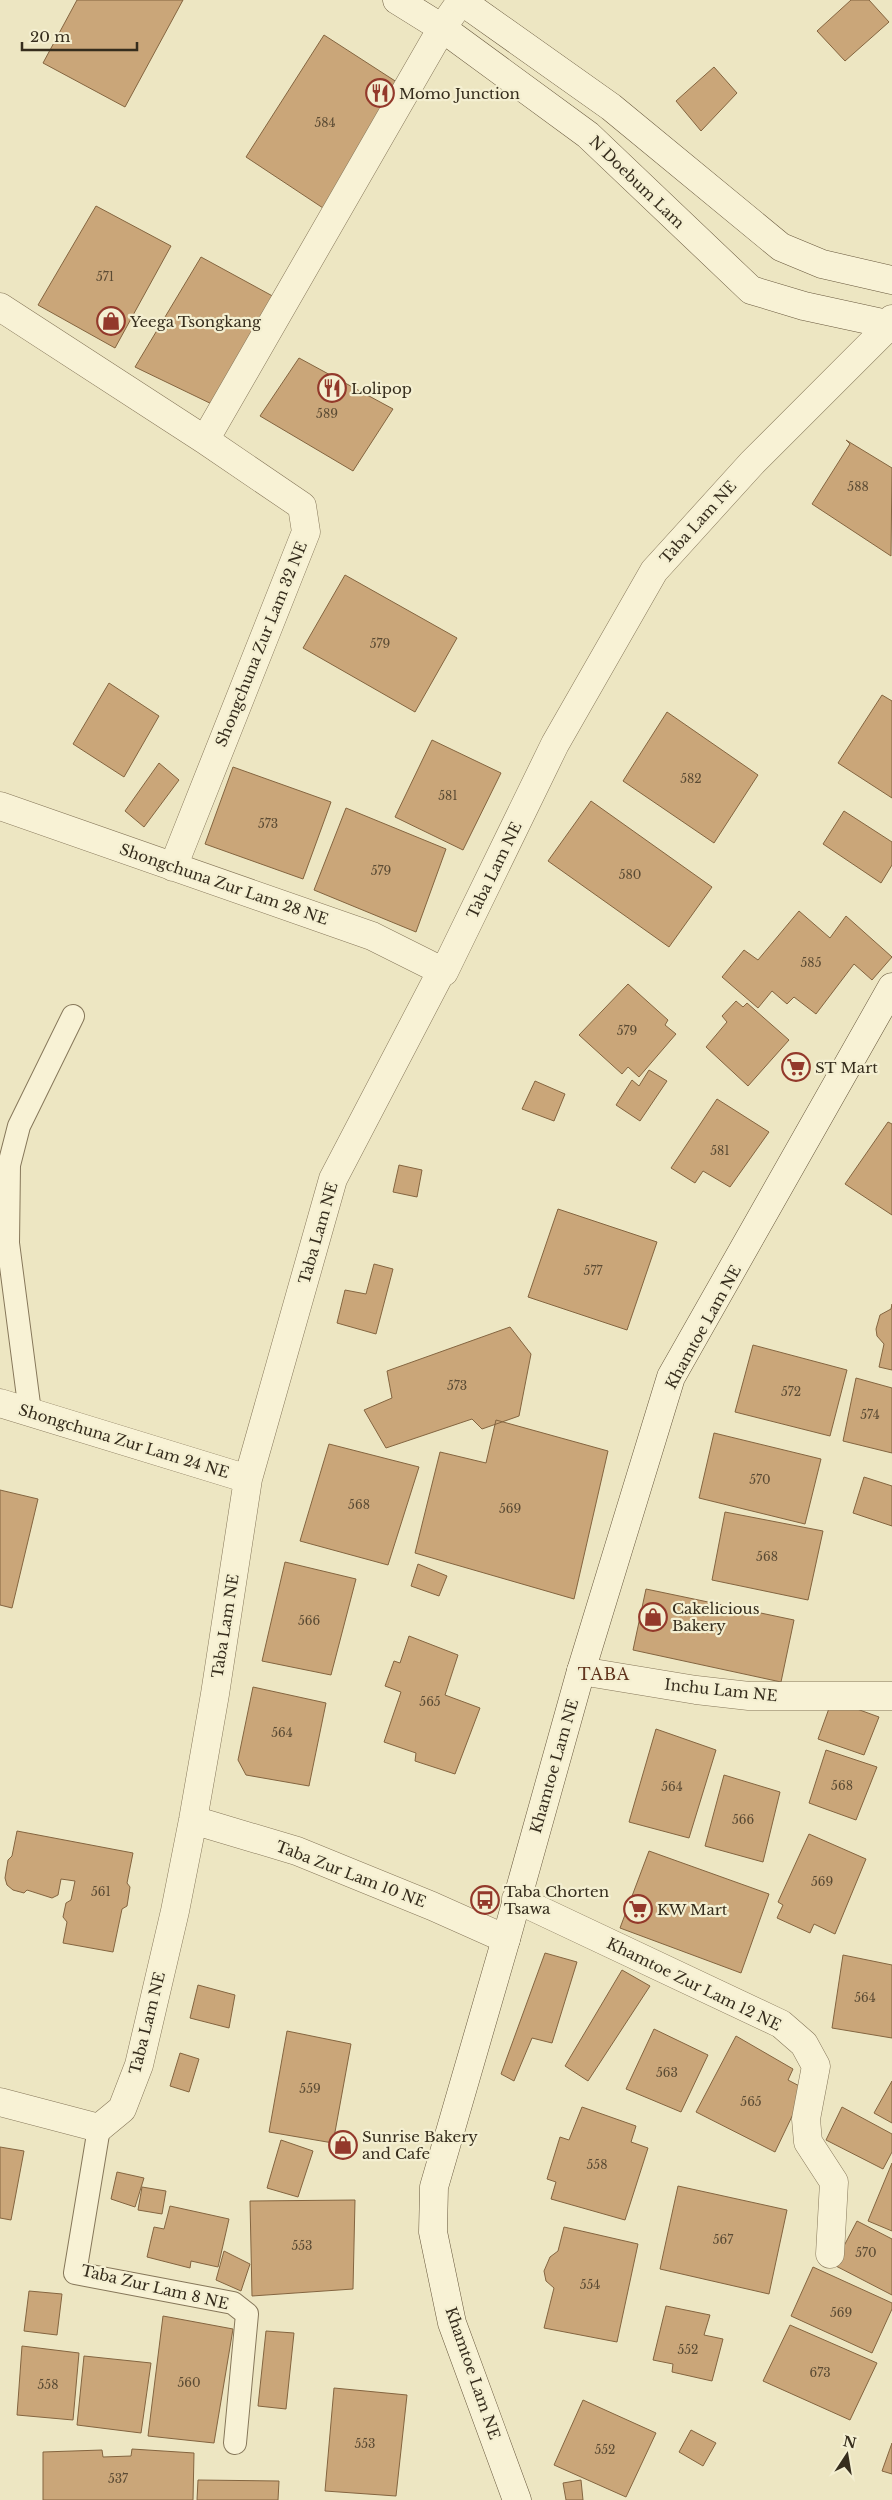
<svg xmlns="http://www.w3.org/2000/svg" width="892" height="2500" viewBox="0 0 892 2500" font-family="'Libre Baskerville',serif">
<rect width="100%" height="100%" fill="#ede6c2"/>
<path fill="#caa679" stroke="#846540" d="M77,0H183L125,107L43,63Z
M851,0H869L889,22L845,61L817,31Z
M324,35L406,88L323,208L246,157Z
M714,67L737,93L701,131L676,101Z
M96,206L171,246L115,348L38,305Z
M201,257L278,299L218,407L135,367Z
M299,358L393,409L353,471L260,416Z
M846,440L892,468L891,556L812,504L850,444Z
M345,575L457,638L415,712L303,648Z
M109,683L159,716L124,777L73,744Z
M882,695L892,701V798L838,763Z
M667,712L758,775L714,843L623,781Z
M432,740L501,773L463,850L395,817Z
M159,763L179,780L144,827L125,811Z
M233,767L331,802L303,879L205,844Z
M591,801L712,887L669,947L548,861Z
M346,808L446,849L416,932L314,890Z
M844,811L892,842V865L881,883L823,844Z
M799,911L830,938L846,916L892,957L872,980L854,964L816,1014L794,997L787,1004L772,991L758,1008L722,977L744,950L758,960Z
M628,984L668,1020L665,1025L676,1034L639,1077L628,1067L622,1074L579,1035Z
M736,1001L743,1007L747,1003L789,1040L748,1086L706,1047L727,1022L722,1016Z
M649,1070L667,1081L640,1121L616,1105L632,1080L639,1086Z
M535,1081L565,1094L554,1121L522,1109Z
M717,1099L769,1132L730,1187L703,1171L695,1183L671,1168Z
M888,1122L892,1124V1215L845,1184Z
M399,1165L422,1170L417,1197L393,1192Z
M558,1209L657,1242L627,1330L528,1297Z
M374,1264L393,1269L376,1334L337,1323L345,1290L366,1294Z
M892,1304V1370L879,1367L884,1344L877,1336L876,1329L880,1315L891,1309Z
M510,1327L531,1354L519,1416L482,1429L472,1419L386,1448L364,1410L392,1398L387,1371Z
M753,1345L847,1370L830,1436L735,1412Z
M856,1378L892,1388V1453L843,1441Z
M496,1420L608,1451L574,1599L415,1553L440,1452L486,1463Z
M714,1433L821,1459L805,1524L699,1498Z
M329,1444L419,1467L388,1565L300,1541Z
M864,1477L892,1486V1526L853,1513Z
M0,1490L38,1499L12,1608L0,1605Z
M725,1512L823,1531L808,1600L712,1580Z
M285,1562L356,1579L331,1675L262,1661Z
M418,1564L447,1576L439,1596L411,1586Z
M646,1589L794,1620L781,1682L633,1650Z
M409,1636L458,1655L445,1695L480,1708L455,1774L415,1761L416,1753L384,1742L401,1692L385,1686L394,1661L400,1663Z
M253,1687L326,1703L309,1786L246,1775L238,1760Z
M832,1700L879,1717L864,1755L818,1739Z
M656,1729L716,1750L689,1838L629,1822Z
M826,1750L877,1767L856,1820L809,1803Z
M724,1775L780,1792L763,1862L705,1846Z
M17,1831L133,1853L127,1883L130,1887L127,1906L122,1909L113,1952L63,1943L67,1922L63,1917L66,1903L71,1900L75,1881L61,1879L58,1895L52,1898L27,1890L24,1893L13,1890L7,1885L5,1878L8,1860L12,1856Z
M809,1834L866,1859L835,1934L814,1924L810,1933L777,1918L783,1905L778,1902Z
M649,1851L769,1894L741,1973L620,1928Z
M545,1953L577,1962L552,2043L532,2038L514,2081L501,2074Z
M843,1955L892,1965V2038L832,2028Z
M622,1970L650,1986L588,2081L565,2066Z
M198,1985L235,1995L229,2028L190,2018Z
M654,2029L708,2055L681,2112L626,2089Z
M287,2031L351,2044L333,2143L269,2132Z
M736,2036L793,2069L788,2080L805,2089L775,2152L696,2112Z
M180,2053L199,2059L189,2092L170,2086Z
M892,2081V2123L874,2113Z
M582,2107L636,2126L631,2142L648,2148L625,2220L551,2199L556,2182L547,2179L560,2137L569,2140Z
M842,2107L892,2134V2152L883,2169L826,2140Z
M281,2140L313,2151L298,2197L267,2188Z
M0,2147L24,2151L11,2220L0,2218Z
M892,2163V2231L868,2221Z
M117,2172L144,2178L135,2207L111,2199Z
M678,2186L787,2210L769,2294L660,2269Z
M142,2187L166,2191L162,2214L138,2210Z
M355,2200L353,2289L252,2296L250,2201Z
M170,2206L229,2219L218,2267L191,2261L190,2268L147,2257L154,2227L164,2229Z
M857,2221L892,2239V2295L834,2265Z
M564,2227L638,2244L617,2342L544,2328L554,2288L546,2281L544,2271L550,2257L558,2251Z
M224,2251L250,2264L241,2291L216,2280Z
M813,2267L892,2303V2309L872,2353L791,2316Z
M29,2291L62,2294L57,2335L24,2331Z
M666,2306L710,2315L704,2335L723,2339L712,2381L672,2372L673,2364L653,2360Z
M163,2316L233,2329L214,2443L148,2436Z
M790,2325L877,2363L850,2420L763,2381Z
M266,2331L294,2333L286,2409L258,2406Z
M22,2346L79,2353L73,2420L17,2415Z
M84,2356L151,2363L141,2433L77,2425Z
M334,2388L407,2395L396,2496L325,2491Z
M583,2400L656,2433L626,2497L554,2465Z
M691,2430L716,2443L703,2466L679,2452Z
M892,2443V2474L882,2471Z
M132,2449L194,2453L193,2500H43V2452L102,2450L103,2457L131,2456Z
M198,2480L279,2481L278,2500H197Z
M581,2480L583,2500H566L563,2483Z"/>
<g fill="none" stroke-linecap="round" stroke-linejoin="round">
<defs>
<path id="service" d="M30,1412L8,1243L9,1165L19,1126L73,1016
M99,2128L75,2273L233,2303L247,2314L235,2443"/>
<path id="minor" d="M0,307L205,440L302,506L306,532L173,867
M205,440L442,28L461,1
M0,806L372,936L444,972
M0,1403L248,1479
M581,1671L696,1690L749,1696H892
M193,1820L297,1851L432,1906L506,1939
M516,1899L781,2024L804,2044L816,2066L806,2119L808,2142L834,2182L830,2254
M0,2102L99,2128L122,2109L139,2065L175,1911L193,1820L215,1694L248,1479L333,1179L440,974L444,972L555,744L654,571L752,463L889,326L892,319"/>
<path id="secondary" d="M397,0L442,28L588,135L751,290L804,306L892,325
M460,0L611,107L781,247L822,264L892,280
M517,2500L452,2323L433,2232L434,2187L506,1939L581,1671L671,1377L892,987"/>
</defs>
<use href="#service" stroke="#86775a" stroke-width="24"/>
<use href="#minor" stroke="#86775a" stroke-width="29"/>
<use href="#secondary" stroke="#68583d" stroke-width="29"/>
<use href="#service" stroke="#f8f2d5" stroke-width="22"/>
<use href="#minor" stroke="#f8f2d5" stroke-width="28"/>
<use href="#secondary" stroke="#f8f2d5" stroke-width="28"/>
</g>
<defs>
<symbol id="restaurant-ring" viewBox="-11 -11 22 22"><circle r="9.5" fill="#f4efd1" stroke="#93392b" stroke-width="1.5"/><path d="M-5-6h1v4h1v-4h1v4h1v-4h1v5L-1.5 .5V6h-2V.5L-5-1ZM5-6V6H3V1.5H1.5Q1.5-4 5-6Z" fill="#93392b"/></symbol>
<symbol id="shop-ring" viewBox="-11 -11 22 22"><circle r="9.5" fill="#f4efd1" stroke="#93392b" stroke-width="1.5"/><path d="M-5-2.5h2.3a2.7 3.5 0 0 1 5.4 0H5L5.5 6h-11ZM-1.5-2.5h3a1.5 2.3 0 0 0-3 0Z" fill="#93392b"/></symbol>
<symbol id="supermarket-ring" viewBox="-11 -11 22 22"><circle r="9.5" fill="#f4efd1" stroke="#93392b" stroke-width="1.5"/><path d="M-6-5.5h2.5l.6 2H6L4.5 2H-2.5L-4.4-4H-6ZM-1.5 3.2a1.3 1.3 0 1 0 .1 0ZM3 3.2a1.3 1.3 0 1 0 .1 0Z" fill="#93392b"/></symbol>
<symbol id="bus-ring" viewBox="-11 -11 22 22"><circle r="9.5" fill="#f4efd1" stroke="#93392b" stroke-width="1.5"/><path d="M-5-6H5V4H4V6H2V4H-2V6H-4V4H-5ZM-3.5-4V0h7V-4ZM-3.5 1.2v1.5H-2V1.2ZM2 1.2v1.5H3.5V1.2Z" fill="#93392b"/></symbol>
</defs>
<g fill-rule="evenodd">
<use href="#restaurant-ring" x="364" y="77" width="32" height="32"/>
<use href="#shop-ring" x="95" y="305" width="32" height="32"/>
<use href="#restaurant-ring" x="316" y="372" width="32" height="32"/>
<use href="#supermarket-ring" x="780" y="1051" width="32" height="32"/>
<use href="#shop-ring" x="637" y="1601" width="32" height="32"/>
<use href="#bus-ring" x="469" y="1884" width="32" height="32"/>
<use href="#supermarket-ring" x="622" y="1893" width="32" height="32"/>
<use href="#shop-ring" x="327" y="2129" width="32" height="32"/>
</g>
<g text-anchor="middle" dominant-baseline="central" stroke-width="4.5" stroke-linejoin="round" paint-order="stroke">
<g font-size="12" fill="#5b4b34">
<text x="325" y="122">584</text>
<text x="105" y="276">571</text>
<text x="327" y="413">589</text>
<text x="858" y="486">588</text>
<text x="380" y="643">579</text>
<text x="691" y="778">582</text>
<text x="448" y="795">581</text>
<text x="268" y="823">573</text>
<text x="381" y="870">579</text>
<text x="630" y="874">580</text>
<text x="811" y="962">585</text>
<text x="627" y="1030">579</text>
<text x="720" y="1150">581</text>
<text x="593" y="1270">577</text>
<text x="457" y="1385">573</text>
<text x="791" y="1391">572</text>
<text x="870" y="1414">574</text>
<text x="760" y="1479">570</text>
<text x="359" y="1504">568</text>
<text x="510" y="1508">569</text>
<text x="767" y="1556">568</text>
<text x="309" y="1620">566</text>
<text x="430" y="1701">565</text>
<text x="282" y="1732">564</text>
<text x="842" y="1785">568</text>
<text x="672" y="1786">564</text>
<text x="743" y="1819">566</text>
<text x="822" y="1881">569</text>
<text x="101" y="1891">561</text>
<text x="865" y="1997">564</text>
<text x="667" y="2072">563</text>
<text x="310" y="2088">559</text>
<text x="751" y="2101">565</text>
<text x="597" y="2164">558</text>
<text x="723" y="2239">567</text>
<text x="302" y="2245">553</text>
<text x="866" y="2252">570</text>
<text x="590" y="2284">554</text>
<text x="841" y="2312">569</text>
<text x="688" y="2349">552</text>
<text x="820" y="2372">673</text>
<text x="189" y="2382">560</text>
<text x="48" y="2384">558</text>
<text x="365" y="2443">553</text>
<text x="605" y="2449">552</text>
<text x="118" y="2478">537</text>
</g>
<g font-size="15" fill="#362d1d" stroke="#f4efd1" text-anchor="start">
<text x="399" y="93">Momo Junction</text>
<text x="130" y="321">Yeega Tsongkang</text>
<text x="351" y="388">Lolipop</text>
<text x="815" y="1067">ST Mart</text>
<text x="672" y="1608">Cakelicious<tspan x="672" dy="17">Bakery</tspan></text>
<text x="504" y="1891">Taba Chorten<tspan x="504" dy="17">Tsawa</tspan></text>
<text x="657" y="1909">KW Mart</text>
<text x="362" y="2136">Sunrise Bakery<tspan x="362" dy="17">and Cafe</tspan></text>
</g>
<g font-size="15" fill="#362d1d" stroke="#f4efd1">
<text transform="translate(637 182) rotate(44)">N Doebum Lam</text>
<text transform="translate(698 522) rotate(-48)">Taba Lam NE</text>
<text transform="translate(261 644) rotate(-68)">Shongchuna Zur Lam 32 NE</text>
<text transform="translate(494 870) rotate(-64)">Taba Lam NE</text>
<text transform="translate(224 884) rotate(19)">Shongchuna Zur Lam 28 NE</text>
<text transform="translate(318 1233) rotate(-74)">Taba Lam NE</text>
<text transform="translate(703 1327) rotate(-61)">Khamtoe Lam NE</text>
<text transform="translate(124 1441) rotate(17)">Shongchuna Zur Lam 24 NE</text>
<text transform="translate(225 1626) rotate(-81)">Taba Lam NE</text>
<text transform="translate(721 1690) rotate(6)">Inchu Lam NE</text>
<text transform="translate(554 1766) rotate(-74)">Khamtoe Lam NE</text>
<text transform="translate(351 1874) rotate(21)">Taba Zur Lam 10 NE</text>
<text transform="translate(694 1984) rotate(26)">Khamtoe Zur Lam 12 NE</text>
<text transform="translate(147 2023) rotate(-76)">Taba Lam NE</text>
<text transform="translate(155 2287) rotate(13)">Taba Zur Lam 8 NE</text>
<text transform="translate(473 2373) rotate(71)">Khamtoe Lam NE</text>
</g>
<g font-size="16" letter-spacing="1" fill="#62351e" stroke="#f4efd1">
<text x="604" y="1674">TABA</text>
</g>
</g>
<g transform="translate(847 2455) rotate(12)" stroke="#f4efd1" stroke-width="4" paint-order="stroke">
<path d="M0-4L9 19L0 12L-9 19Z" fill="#362d1d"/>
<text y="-8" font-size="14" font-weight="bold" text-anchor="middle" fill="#362d1d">N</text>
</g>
<path d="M22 42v8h115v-8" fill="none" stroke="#362d1d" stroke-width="2.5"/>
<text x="30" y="42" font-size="15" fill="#362d1d" stroke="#f4efd1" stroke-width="4" paint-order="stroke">20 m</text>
</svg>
